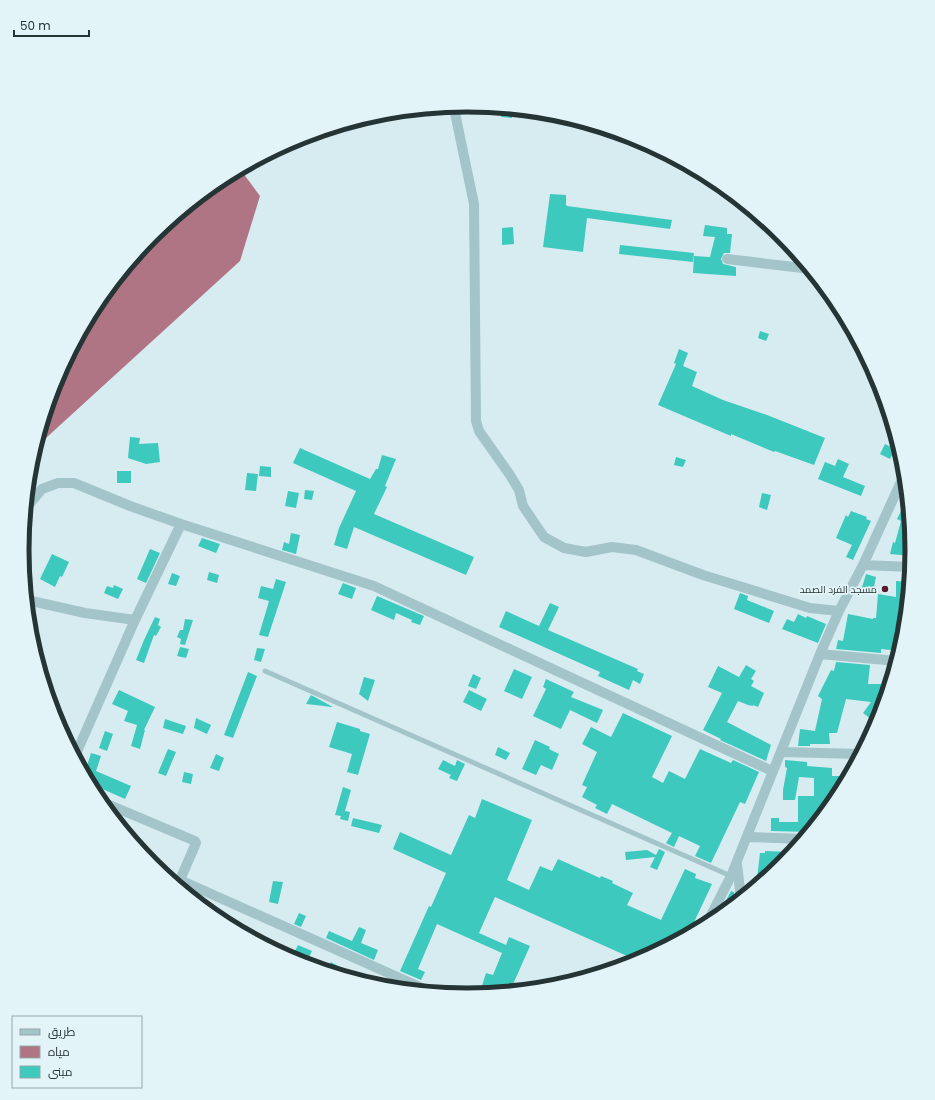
<svg xmlns="http://www.w3.org/2000/svg" width="935" height="1100" viewBox="0 0 935 1100" font-family="Poppins,Cairo,sans-serif">
<rect width="100%" height="100%" fill="#d7ecf1"/>
<path fill="#af7585" d="M240,169L260,196L240,261L35,448L56,379L97,302L153,235L220,179Z"/>
<path fill="#3dc9be" d="M501,110H512V118L501,117Z
M550,194L566,195V205L567,206L672,220L670,229L587,218L583,252L543,247Z
M705,225L727,228V234H732L730,253H724L721,259L723,264L736,267V276L693,273L694,256L710,257L715,237L703,236Z
M513,227L514,244L502,245V228Z
M620,245L694,253L693,262L619,254Z
M760,331L769,334L766,341L758,338Z
M679,349L688,353L683,366L697,372L692,386L723,400L767,415L825,438L814,465L775,451L774,452L731,434V436L658,405L676,364L674,363Z
M130,437L140,438L139,444L158,443L160,462L146,464L128,458Z
M885,444L895,449L890,459L880,454Z
M300,448L370,479L376,469H378L382,455L396,459L385,486L387,487L374,514L474,557L466,575L354,527L347,549L334,545L339,528L356,491L293,463Z
M676,457L686,460L683,467L674,465Z
M838,459L849,464L843,477L865,486L861,496L818,479L825,462L835,466Z
M260,466L271,467V477L259,476Z
M117,471H131V483H117Z
M247,473L258,474L256,491L245,490Z
M305,490L314,491L312,500L304,499Z
M288,491L299,493L296,508L285,506Z
M762,493L771,495L767,510L759,507Z
M902,509L909,512L912,556L890,554L893,542L895,543L901,521L897,519Z
M851,511L867,517L866,519L871,521L853,560L846,557L852,545L836,538L846,515L848,517Z
M291,533L300,535L296,554L282,550L284,542L289,544Z
M202,538L220,544L216,553L198,546Z
M150,549L160,553L146,583L137,579Z
M52,554L69,562L62,577L60,576L55,587L40,579Z
M209,572L219,575L217,583L207,580Z
M172,573L180,576L176,586L168,584Z
M866,574L876,577L873,593L861,591Z
M276,579L286,582L268,637L259,635L269,601L258,598L261,586L273,589Z
M896,581L910,582L904,637L900,651L881,649V653L836,649L838,640L843,641L848,614L873,619V618H876L878,594L896,597Z
M343,583L356,588L352,599L338,594Z
M114,585L123,589L118,599L104,593L107,586L113,588Z
M740,593L748,596L747,600L774,611L769,623L734,609Z
M377,596L424,616L420,625L411,622L412,620L396,613L394,620L371,610Z
M550,603L559,607L548,630L638,669L637,671L644,674L640,684L633,680L629,690L598,676L600,672L499,627L506,611L539,626Z
M798,614L806,618L807,616L826,624L818,643L782,629L787,619L794,622Z
M155,617L160,619L158,625L161,627L156,636L154,635L144,663L136,660L144,640Z
M185,619L193,620L185,645L180,644L181,639L177,637L180,630H183Z
M180,647L189,649L186,658L177,656Z
M257,648L265,649L261,662L254,660Z
M836,662L870,665L868,684H890L879,721L877,724L863,713L871,702L846,699L837,733H829L830,744H810V746H798L800,729L815,731L822,699L818,696L831,670L834,671Z
M746,665L756,671L751,679L754,681L751,686L764,693L758,707L753,705V706L748,705L738,701L727,722L771,745L766,761L720,740L721,739L703,730L722,693L708,687L718,666L739,677Z
M514,669L532,677L522,699L504,691Z
M248,672L257,676L233,738L224,735Z
M473,674L481,678L476,689L468,686Z
M364,677L375,680L368,701L359,694Z
M546,679L574,692L571,697L603,710L597,723L570,710L561,729L533,716L546,689L543,687Z
M119,690L155,707L144,730H145L140,749L131,746L137,725L124,721L128,711L112,704Z
M469,690L487,699L481,711L463,702Z
M311,695L333,707L306,704Z
M623,713L672,736L652,777L663,783L669,771L685,779L700,749L731,763L733,760L759,772L745,804L740,802L711,863L695,856L700,846L679,836L674,847L666,843L672,833L612,804L607,814L595,808L597,805L582,797L587,787L582,785L597,752L582,744L591,727L611,737Z
M196,718L211,725L207,734L194,728Z
M165,719L186,726L183,734L163,728Z
M337,722L360,729V731L370,734L358,775L347,772L352,754L329,747Z
M105,731L113,734L107,751L99,748Z
M535,740L550,747L549,749L559,754L552,770L541,765L536,775L522,769Z
M498,747L510,753L506,760L495,755Z
M168,749L176,752L166,776L158,773Z
M91,753L101,756L96,771L131,786L125,799L89,783L78,762L87,766Z
M216,754L224,758L219,771L210,768Z
M443,760L455,766L457,760L465,764L457,781L449,778L451,775L438,769Z
M785,760L807,762V766L832,768V776H844V787L838,798L810,832L771,831V818H779V822H798V796H814V778L799,777L795,800H783V790L787,768L785,767Z
M184,772L193,774L191,784L182,782Z
M343,787L351,790L345,811L350,812L348,821L340,819L341,816L335,815Z
M482,799L532,820L507,880L529,890L540,866L552,871L558,859L600,878L601,876L613,881L612,883L633,893L627,905L661,920L685,869L696,874L695,878L712,884L688,935L638,962L622,966L627,956L495,897L479,933L506,945L509,937L530,946L510,991L490,993L481,989L486,973L493,975L502,953L437,924L418,969L425,972L421,980L400,971L429,906L431,907L446,873L393,849L400,832L451,855L469,815L475,818Z
M353,818L382,825L379,833L351,826Z
M659,849L665,852L657,870L650,867L655,857L626,860L625,852L647,850L656,855Z
M765,851L793,852L782,865L756,887L760,853H765Z
M273,881L283,882L278,904L269,902Z
M731,891L734,892V899L732,907L716,919Z
M299,913L306,916L301,927L294,924Z
M359,927L366,930L361,943L378,950L374,960L326,938L329,931L352,941Z
M298,945L312,951L306,964L298,962L299,961L292,957Z
M331,962L340,967L337,974L327,971Z"/>
<g fill="none" stroke-linecap="round" stroke-linejoin="round">
<path stroke="#a3c4c9" stroke-width="5" d="M265,671L731,876"/>
<path stroke="#a3c4c9" stroke-width="10" d="M451,106L455,113L474,204L476,421L479,431L510,475L519,490L523,506L544,537L564,548L586,552L612,547L636,550L703,575L810,608L839,611
M727,259L811,269
M26,508L42,489L58,483H74L130,506L181,524L374,586L772,771
M863,565L911,567
M27,600L85,613L135,620
M820,654L897,661
M781,752L861,754
M75,756L135,620L181,524
M100,801L195,841L196,843L180,880L431,992
M747,837L804,839
M737,864L741,899
M706,925L731,876L820,654L839,611L863,565L905,473"/>
</g>
<circle fill="#561a29" stroke="#e3f4f9" stroke-width="1.5" cx="885" cy="589" r="4"/>
<g text-anchor="middle" dominant-baseline="central" stroke-width="3.5" stroke-linejoin="round" paint-order="stroke">
<g font-size="10" fill="#253434" stroke="#e3f4f9" text-anchor="end">
<text x="877" y="589">مسجد الفرد الصمد</text>
</g>
</g>
<path d="M0 0H935V1100H0ZM29 550a438 438 0 1 1 876 0a438 438 0 1 1-876 0Z" fill="#e3f4f9" fill-rule="evenodd"/>
<path fill="none" stroke="#253434" stroke-width="5" d="M29 550a438 438 0 1 1 876 0a438 438 0 1 1-876 0Z"/>
<rect x="12" y="1016" width="130" height="72" fill="#e3f4f9" stroke="#97a7aa"/>
<rect x="20" y="1029" width="20" height="6" fill="#a3c4c9" stroke="#97a7aa"/>
<text x="48" y="1036" font-size="12" fill="#253434">طريق</text>
<rect x="20" y="1046" width="20" height="12" fill="#af7585" stroke="#97a7aa"/>
<text x="48" y="1056" font-size="12" fill="#253434">مياه</text>
<rect x="20" y="1066" width="20" height="12" fill="#3dc9be" stroke="#97a7aa"/>
<text x="48" y="1076" font-size="12" fill="#253434">مبنى</text>
<path d="M14 30v6h75v-6" fill="none" stroke="#253434" stroke-width="2"/>
<text x="20" y="30" font-size="12" fill="#253434" stroke="#e3f4f9" stroke-width="3" paint-order="stroke">50 m</text>
</svg>
